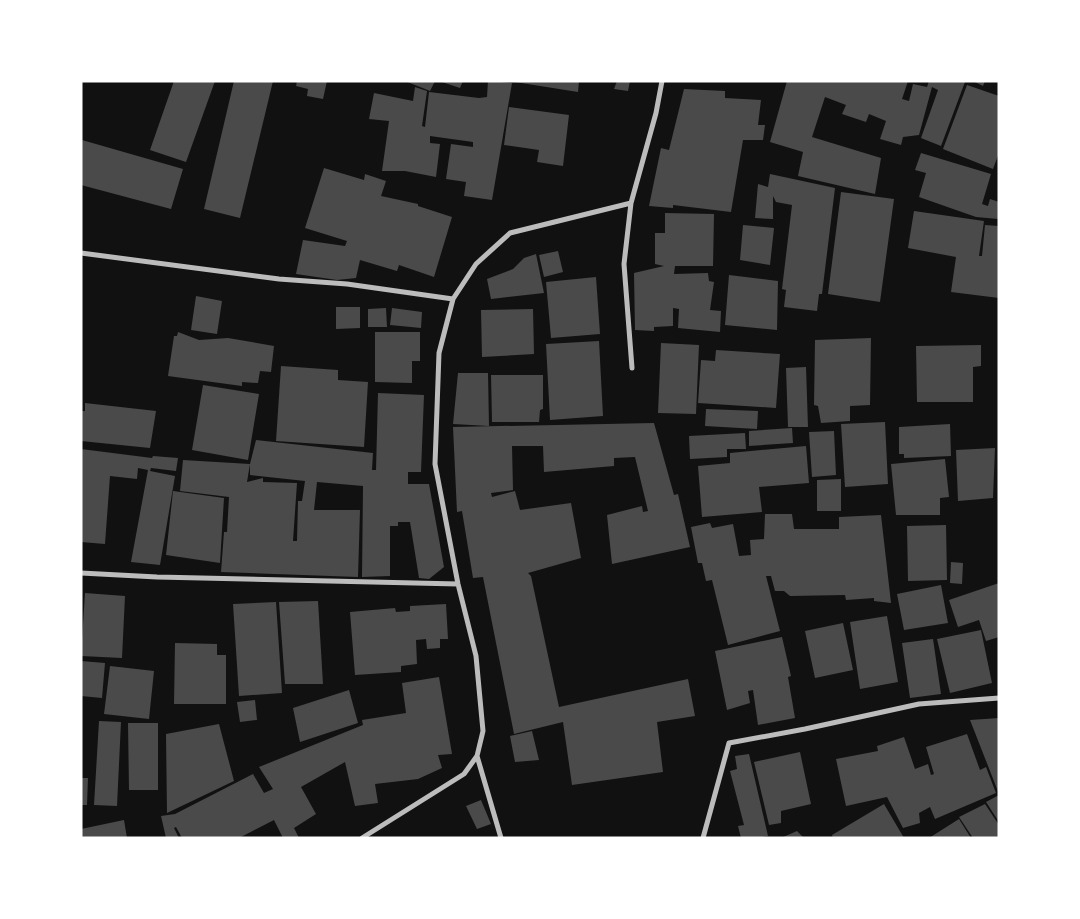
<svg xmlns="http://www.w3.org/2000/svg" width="1080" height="919" viewBox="0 0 1080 919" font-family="Literata,serif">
<rect width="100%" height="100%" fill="#111"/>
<path fill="#4a4a4a" d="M174,81H215L186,162L150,150Z
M234,81H273L240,218L204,209Z
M297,81H327L323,99L307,96L308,89L296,86Z
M405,81H435L430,91Z
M439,81H463L460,88Z
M488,81L512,83L492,200L464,196L466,182L446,179L451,144L473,147V142L430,136V143L440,144L436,177L405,171H382L389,121L369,119L374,93L413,101L415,87L427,91L422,126L425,127L429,92L479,98L487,97Z
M515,81H579L578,92L515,82Z
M617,81H630L628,91L614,89Z
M787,81H908L902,99L909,101L913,84L927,87L929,81H962L965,82L941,146L921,138L938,90L932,87L919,135L903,137L901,145L880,139L886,121L869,114L866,122L842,114L846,105L825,97L812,137L881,158L875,194L798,176L803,152L770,142Z
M973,81H985L983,86Z
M967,85L999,96V153L993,169L943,149Z
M684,89L725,91V98L761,100L758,125H765L763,140H743L731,212L673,205V208L649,206L661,148L669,150Z
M509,107L569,115L563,166L537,162L539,150L504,145Z
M82,140L183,169L171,209L81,185V144Z
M921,153L991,174L982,204L988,206L990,199L999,202L998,219L976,217L919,197L926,173L915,170Z
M324,168L364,180L365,174L386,181L381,196L418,204V206L452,217L434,277L399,265L397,271L360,260L356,278L337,280L296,274L303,240L345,246L347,241L305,228Z
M770,174L835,188L822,294H819L817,311L784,307L786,290L782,289L792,205L776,202L773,196V219L755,218L758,184L768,187Z
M841,192L894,199L880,302L828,294Z
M914,211L984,221L979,256H982L985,225L999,226V298L951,292L956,257L908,248Z
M665,213L714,214L713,266H675L674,274L708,273L709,281L714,282L710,310L721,311L720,332L678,328L679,309L673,308V326L654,327V331L635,330L634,273L664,266L655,264V233H665Z
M743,225L774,228L770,265L740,260Z
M558,251L563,272L544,277L539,255Z
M536,254L544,293L491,299L487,279L513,269L524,258Z
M729,275L778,281L777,330L725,325Z
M596,277L600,334L551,338L546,282Z
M196,296L222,301L217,334L191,330Z
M336,307H360V328L336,329Z
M386,308L387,327H368V309Z
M392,308L422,312L421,328L390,325Z
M533,309L534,354L482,357L481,310Z
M178,332L199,340L228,338L274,346L271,372L260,371L258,383L242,382V386L168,376L174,336H177Z
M375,332H420V361H412V383L375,382Z
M871,338L870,405L850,406V421L821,423L818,406L814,405L815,340Z
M599,341L603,416L550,420L546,344Z
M661,343L699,345L696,414L658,413Z
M981,345V366L973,367V402H917L916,346Z
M716,350L780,354L776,408L698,403L701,360L715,361Z
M281,366L338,370V380L368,382L364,447L276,441Z
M806,367L808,427H788L786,368Z
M458,373H488L489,426L453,424Z
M491,375H543V409L540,410L539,422H492Z
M203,385L259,394L248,460L192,450Z
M378,393L424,395L421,472H408V484H429L444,567L429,579L419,578L410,522H398V526H390V576L362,577L363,486L317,482L314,510H360L358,577L221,572L224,532H227L229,497L180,491L183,460L250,464L247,482L263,478V482L297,483L293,541H297L298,501H302L305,481L250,475V464L256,440L373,453L372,470H376Z
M85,403L156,411L150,448L81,441V411H85Z
M706,409L758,411L757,429L705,426Z
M885,422L888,484L845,487L841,424Z
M654,423L674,495L678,494L690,547L612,564L607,515L642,506L643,512L648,511L635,457L614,458V466L544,472L543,446H512L513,490L491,493L492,497L515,491L520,510L571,503L581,558L528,573L531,576L559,707L688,679L695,716L657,722L663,772L572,785L563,722L514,734L483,577L473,578L462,511L457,512L453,427Z
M950,424L951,456L904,458V454H899V427Z
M792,428L793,443L749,446V431Z
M834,431L836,475L812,477L809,432Z
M745,433L746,449H727V457L690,459L689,436Z
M806,446L809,483L759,487L762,512L702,517L698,466L730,463V453Z
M995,448L993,498L958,501L956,450Z
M81,449L152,458L153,456L178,458L176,471L151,468L150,471L175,476L160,565L131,562L148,470L138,468L137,479L110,476L105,544L81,542Z
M945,459L949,497L940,498V515H896L891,464Z
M841,479V511H817V480Z
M173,491L224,498L220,563L166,555Z
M765,514H792L794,529H839V517L881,515L891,603L874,601V598L846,600L845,595L790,596L784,591H775L771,576H766L780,631L728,645L712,580L706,581L702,563H698L691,527L710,523L712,528L733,524L739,556L751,555L750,540L764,539Z
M946,525L947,580L908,581L907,526Z
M951,562L963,563L962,584L950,583Z
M999,583V637L986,641L979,620L958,627L949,600Z
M941,585L948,623L904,630L897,594Z
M85,593L125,596L122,658L81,656Z
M318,601L323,684H285L279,602Z
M276,602L282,693L239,696L233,604Z
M446,604L448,639H440V648L427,649L426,639L416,640L417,664L401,666V672L355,675L350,612L395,608L396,612L410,611V606Z
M887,616L898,682L860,689L850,622Z
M843,623L853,670L815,678L805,631Z
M981,630L992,683L950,693L937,639Z
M782,637L791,676L788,677L795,718L758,725L753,690L748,691L750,703L727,710L715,651Z
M933,639L941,694L910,698L902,643Z
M175,643L217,644V655H226V704H174Z
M81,661L105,663L102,698L81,696Z
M110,666L154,671L149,719L104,714Z
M439,677L452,754L438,755L442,768L418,779L375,784L378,803L355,806L345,762L301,787L316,814L294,828L299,838H283L274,820L239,838H182L176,827L174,828L179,838H166L161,816L175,814L253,774L264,793L273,789L259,767L363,725L362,720L406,713L402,683Z
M349,690L358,723L300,742L293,708Z
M255,700L257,720L240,722L237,702Z
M999,718V794L970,720Z
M99,721L121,722L117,806L94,805Z
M128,723H158V790H129Z
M219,724L234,781L167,813L166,734Z
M532,731L539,760L515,762L510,736Z
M967,734L980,770L986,767L996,793L935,819L930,807L919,813L920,823L903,828L887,797L846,806L836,759L878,751L877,746L904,737L915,769L928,764L931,775L934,774L926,747Z
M800,752L811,804L781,811V823L769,825L754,762Z
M749,754L768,836L756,838H741L738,826L744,825L730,771L737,769L735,756Z
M81,778H88L87,805H81Z
M999,795V822L986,802Z
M481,800L491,824L477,829L466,806Z
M884,804L904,838H833L832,835Z
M985,804L999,825V838H973L959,817Z
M959,819L971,838H929Z
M124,820L127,838H81V829Z
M797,831L804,838H781Z"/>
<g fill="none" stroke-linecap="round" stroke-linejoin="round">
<path stroke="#bcbcbc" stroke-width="5" d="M631,203L624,264L632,368
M81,253L279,279L347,284L453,299
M81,573L157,577L458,584
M477,756L501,838
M362,838L464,774L477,756L483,731L476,656L458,584L435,464L439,353L453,299L476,264L510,233L631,203L656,113L662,81
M703,838L729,743L805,729L919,704L999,698"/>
</g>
<rect width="1080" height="919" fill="none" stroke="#ffffff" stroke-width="165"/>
</svg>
